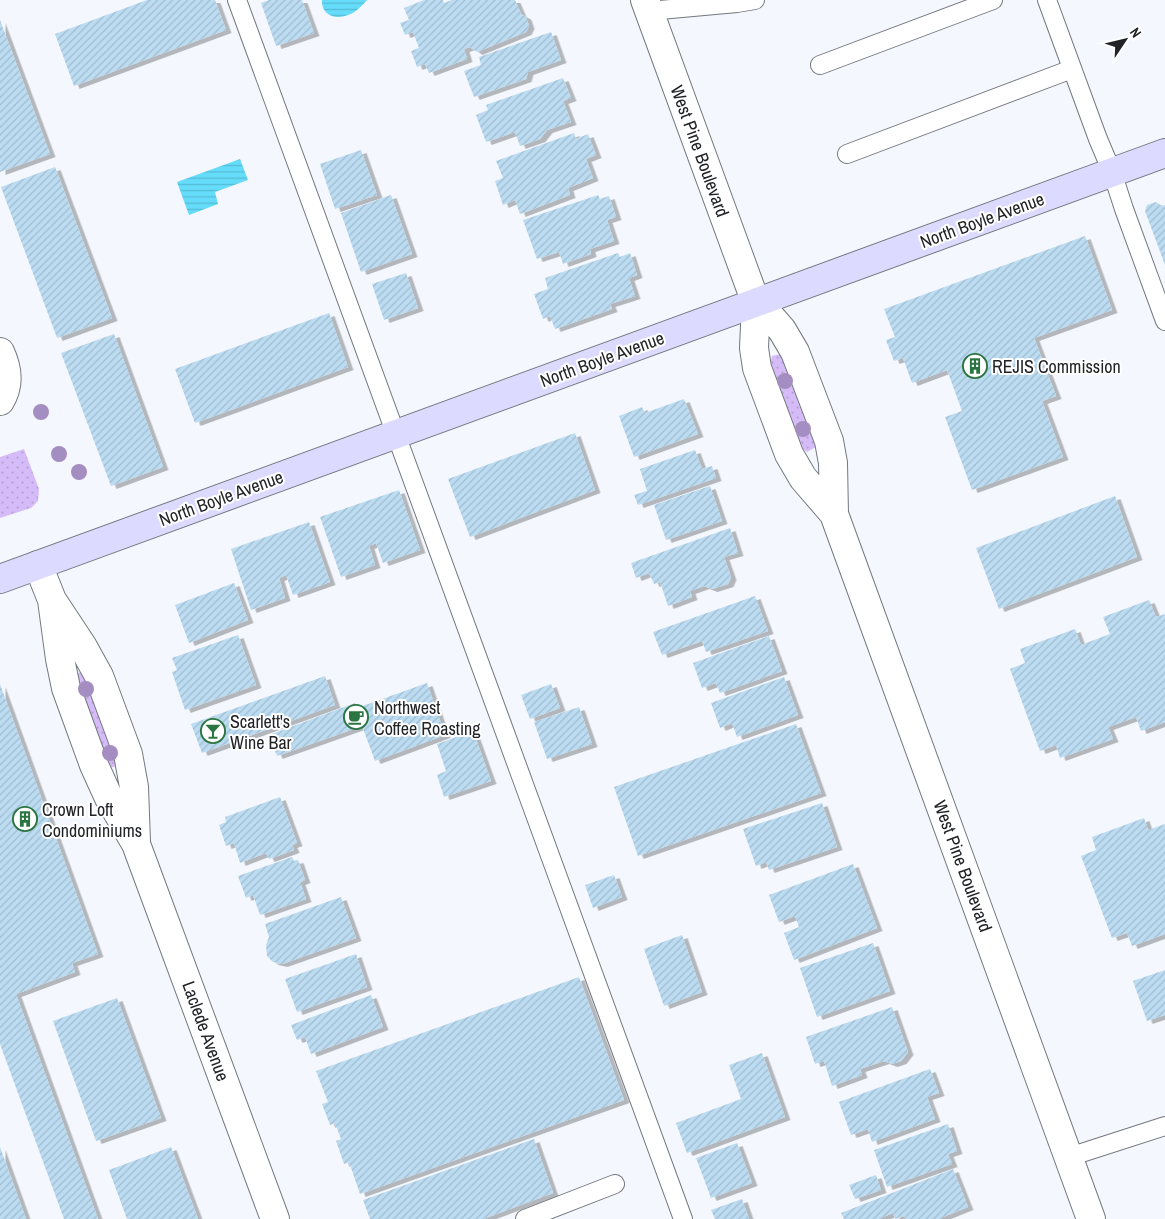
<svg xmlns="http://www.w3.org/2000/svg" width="1165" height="1219" viewBox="0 0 1165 1219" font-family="'Archivo Narrow',sans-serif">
<defs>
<pattern id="grass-dots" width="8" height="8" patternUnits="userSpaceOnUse" patternTransform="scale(1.25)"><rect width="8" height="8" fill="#d5bcf8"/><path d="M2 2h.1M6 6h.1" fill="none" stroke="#b7a1d4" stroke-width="1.8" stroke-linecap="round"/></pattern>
<pattern id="water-rules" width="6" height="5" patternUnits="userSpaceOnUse" patternTransform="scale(1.25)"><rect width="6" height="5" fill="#64dcfa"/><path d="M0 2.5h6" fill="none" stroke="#56bcd6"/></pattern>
<pattern id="building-hatch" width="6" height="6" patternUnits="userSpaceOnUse" patternTransform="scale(1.25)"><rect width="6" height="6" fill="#bcdcf2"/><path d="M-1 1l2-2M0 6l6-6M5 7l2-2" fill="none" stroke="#a1bccf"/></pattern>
<filter id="shadow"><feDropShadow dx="5.5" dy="3" stdDeviation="0" flood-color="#0004"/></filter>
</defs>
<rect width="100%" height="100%" fill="#f4f8fe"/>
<path fill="url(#grass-dots)" d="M781,354L817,442L816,447L807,452L801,447L770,364L772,356Z
M24,449L39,489L38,501L31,508L0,518V457Z
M85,670L119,764C114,768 111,768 106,765L76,674Z"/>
<path fill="url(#water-rules)" d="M322,0H367C362,6 355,13 348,15C335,20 321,15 322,0Z
M240,159L248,180L215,192L218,204L189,215L177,182Z"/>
<path fill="url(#building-hatch)" filter="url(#shadow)" d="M147,0H215L226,30L74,86L55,34Z
M269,0H302L314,33L276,46L261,3Z
M424,0H443L444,3L452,0H515L521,14L526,17L529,26L526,32L477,52L470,47L464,49L467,59L429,73L425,64L417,67L411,51L419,48L413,32L405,35L400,23L409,20L404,8Z
M0,20L50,154L0,172Z
M551,32L561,60L528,72L526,79L474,97L464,71L481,65L479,57Z
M563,78L571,98L563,101L571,122L547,130L540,139L520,146L515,132L486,142L476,115L488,110L486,105Z
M574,133L576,139L588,134L596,155L586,159L593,178L568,188L570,195L520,214L515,200L503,205L495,181L503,178L496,161Z
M361,150L377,195L335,209L320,164Z
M55,167L112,318L57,338L1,187Z
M391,195L412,254L361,272L341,213Z
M598,195L600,199L609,196L616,217L607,220L614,241L590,249L591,254L563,264L559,252L537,259L523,220Z
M1156,202L1162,206L1165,205V265L1145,211L1147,205Z
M1085,236L1112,310L1034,338L1056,396L1042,401L1063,457L972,490L945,417L962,411L947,370L912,383L903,358L894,361L886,340L895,337L884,309Z
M618,253L620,257L630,253L637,275L629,278L635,296L610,304L612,309L555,329L550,316L543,319L534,294L548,289L545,278Z
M406,273L418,308L384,320L372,284Z
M329,313L348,367L195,423L175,369Z
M114,334L163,467L111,486L61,353Z
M684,399L698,434L634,457L619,416L642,407L645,413Z
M575,433L595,490L470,537L448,479Z
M695,450L702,469L712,466L716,478L638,505L634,495L647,491L640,469Z
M710,486L722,521L666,540L654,505Z
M399,490L420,550L383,563L376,543L369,546L375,565L341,577L320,517Z
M1115,496L1137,557L999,609L976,548Z
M309,522L330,582L293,595L286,575L279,578L285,598L251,610L231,549Z
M730,528L738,553L724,557L731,577L728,584L712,589L704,586L690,591L692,597L668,606L660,582L654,584L649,573L636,578L631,563Z
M234,583L248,620L189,643L175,605Z
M755,596L768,631L706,652L702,641L662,655L653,632Z
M1149,600L1156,617L1165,614V722L1141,731L1136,717L1108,727L1113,739L1060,758L1056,745L1040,751L1010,669L1025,663L1020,649L1075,629L1081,645L1110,634L1103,617Z
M238,635L256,685L185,710L172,672L177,670L172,658Z
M769,636L782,671L720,693L716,683L702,688L693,663Z
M325,676L335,705L202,753L191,724Z
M784,677L798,715L737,737L732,723L720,728L711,703Z
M427,683L445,735L375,761L362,726L277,756L269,735L355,703L357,708Z
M0,684L98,954L72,963L75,972L16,994L98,1219H64L0,1044Z
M551,684L560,708L530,719L521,695Z
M579,707L592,744L547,759L534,722Z
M796,724L821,793L638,856L614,787Z
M473,731L491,781L444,797L437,775L446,771L437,744Z
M280,797L297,843L292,845L294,850L269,859L266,853L240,863L234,843L226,846L219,825L226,822L225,817Z
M822,803L837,847L769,870L766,862L756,866L743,829Z
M1144,818L1148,830L1165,824V934L1132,946L1127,933L1112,938L1081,856L1096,850L1092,837Z
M292,857L294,861L298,860L305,880L300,882L306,899L260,915L253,895L246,898L238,876Z
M853,864L877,928L794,960L784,933L799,927L795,916L779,922L769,895Z
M614,875L622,897L593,908L585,885Z
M341,897L356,938L282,964L273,962L267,956L266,945L269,937L265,924Z
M682,935L702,992L664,1006L644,949Z
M873,943L890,991L817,1017L800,968Z
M356,954L367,987L297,1012L285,979Z
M1165,970V1015L1147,1021L1133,981Z
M579,977L624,1100L360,1194L349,1162L344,1164L336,1141L341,1139L335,1123L330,1125L322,1104L328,1102L316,1071Z
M371,995L383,1027L311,1054L305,1037L297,1040L291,1025Z
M117,998L161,1118L96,1141L53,1021Z
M892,1007L908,1052L901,1061L892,1064L884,1061L860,1069L862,1075L832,1086L824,1061L815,1064L806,1037Z
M762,1053L785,1117L687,1153L676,1123L741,1099L729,1065Z
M930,1069L939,1093L927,1097L935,1119L872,1142L868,1129L851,1135L839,1102Z
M948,1124L957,1151L948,1154L952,1164L887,1187L874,1150Z
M534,1139L553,1193L483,1219H370L363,1200Z
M737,1143L752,1183L711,1198L696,1158Z
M171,1147L198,1219H127L109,1170Z
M0,1148V1147L26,1219H0Z
M953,1169L968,1207L938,1219H906L904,1216L895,1219L893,1213L878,1219H844L841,1213Z
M876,1175L881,1190L855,1199L849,1185Z
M742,1199L749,1219H715L711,1210Z"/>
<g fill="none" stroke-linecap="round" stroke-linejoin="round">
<defs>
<path id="lane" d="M237,0L683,1219
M1047,0L1098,139L1112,172L1124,209L1165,321
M649,11L737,3L755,0
M820,65L993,0
M847,154L1072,69
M1069,1157L1165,1126
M525,1219L615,1184"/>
<path id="street" d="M645,0L756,303L754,348L757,368L789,454L803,478L834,514
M756,303L768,314L782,330L795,352L829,441L833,463L834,514L1091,1219
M0,352C8,369 10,385 0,401
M38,565L52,600L83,647L99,676L128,754L134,787L136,842
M52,600L60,659L66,688L94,765L109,798L136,844L275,1219"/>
<path id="secondary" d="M0,579L1165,153"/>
</defs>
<use href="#lane" stroke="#74787f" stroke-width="20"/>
<use href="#street" stroke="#74787f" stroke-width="30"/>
<use href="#secondary" stroke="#74787f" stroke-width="30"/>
<use href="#lane" stroke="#fff" stroke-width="18"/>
<use href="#street" stroke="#fff" stroke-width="28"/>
<use href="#secondary" stroke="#dcdbff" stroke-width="28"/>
</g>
<g fill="#a48dc1">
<circle cx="785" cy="381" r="8"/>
<circle cx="41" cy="412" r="8"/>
<circle cx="803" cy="429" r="8"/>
<circle cx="59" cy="454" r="8"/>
<circle cx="79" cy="472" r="8"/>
<circle cx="86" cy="689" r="8"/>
<circle cx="110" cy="753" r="8"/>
</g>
<defs>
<symbol id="building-ring" viewBox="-11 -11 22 22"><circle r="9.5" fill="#fff" stroke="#2b7542" stroke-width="1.5"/><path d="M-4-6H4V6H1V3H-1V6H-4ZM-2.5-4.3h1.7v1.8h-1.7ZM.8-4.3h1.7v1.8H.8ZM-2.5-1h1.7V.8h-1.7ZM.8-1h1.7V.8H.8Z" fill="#2b7542"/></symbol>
<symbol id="cafe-ring" viewBox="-11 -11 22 22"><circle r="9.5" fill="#fff" stroke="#2b7542" stroke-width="1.5"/><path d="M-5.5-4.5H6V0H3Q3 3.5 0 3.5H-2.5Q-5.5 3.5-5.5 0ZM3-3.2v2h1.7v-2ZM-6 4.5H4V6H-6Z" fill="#2b7542"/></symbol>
<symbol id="bar-ring" viewBox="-11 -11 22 22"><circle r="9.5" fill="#fff" stroke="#2b7542" stroke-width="1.5"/><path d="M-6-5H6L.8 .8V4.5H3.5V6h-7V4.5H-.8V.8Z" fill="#2b7542"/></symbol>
</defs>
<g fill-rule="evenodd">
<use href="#building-ring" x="961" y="352" width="28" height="28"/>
<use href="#cafe-ring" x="342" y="703" width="28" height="28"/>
<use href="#bar-ring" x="199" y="717" width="28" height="28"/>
<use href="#building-ring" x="11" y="805" width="28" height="28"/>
</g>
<g text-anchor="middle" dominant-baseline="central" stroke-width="4" stroke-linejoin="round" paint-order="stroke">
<g font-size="18" fill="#212326" stroke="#fff">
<text transform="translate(700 151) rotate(70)">West Pine Boulevard</text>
<text transform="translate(982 220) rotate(-20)">North Boyle Avenue</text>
<text transform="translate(602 359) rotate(-20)">North Boyle Avenue</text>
<text transform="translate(221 498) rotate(-20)">North Boyle Avenue</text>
<text transform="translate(963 866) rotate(70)">West Pine Boulevard</text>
<text transform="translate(206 1031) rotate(70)">Laclede Avenue</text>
</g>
<g font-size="18" fill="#212326" stroke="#fff" text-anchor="start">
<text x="992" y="366">REJIS Commission</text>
<text x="374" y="707">Northwest<tspan x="374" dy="21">Coffee Roasting</tspan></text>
<text x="230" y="721">Scarlett's<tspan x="230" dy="21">Wine Bar</tspan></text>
<text x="42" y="809">Crown Loft<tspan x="42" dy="21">Condominiums</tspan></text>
</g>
</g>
<g transform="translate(1125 40) rotate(55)" stroke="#ffffff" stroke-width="4" paint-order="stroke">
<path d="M0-4L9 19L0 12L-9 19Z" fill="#212326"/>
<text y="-8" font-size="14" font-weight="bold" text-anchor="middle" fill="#212326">N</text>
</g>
</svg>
